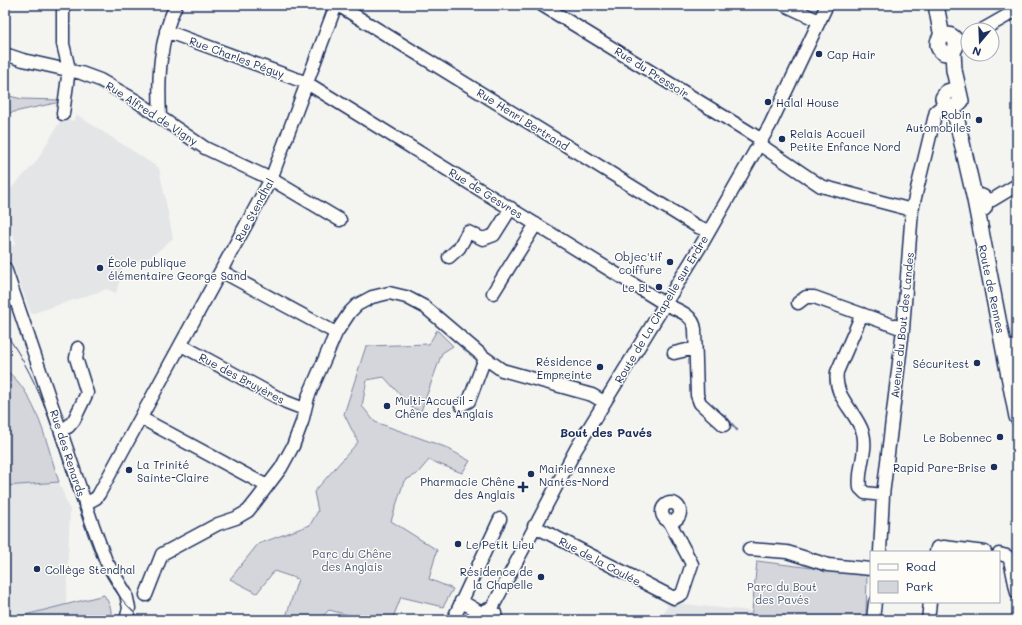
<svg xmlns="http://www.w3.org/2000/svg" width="1022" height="625" viewBox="0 0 1022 625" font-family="Mali,sans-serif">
<rect width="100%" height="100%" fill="#f4f4f1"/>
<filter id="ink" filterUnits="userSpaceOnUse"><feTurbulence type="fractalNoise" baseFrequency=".025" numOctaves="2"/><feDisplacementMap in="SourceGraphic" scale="8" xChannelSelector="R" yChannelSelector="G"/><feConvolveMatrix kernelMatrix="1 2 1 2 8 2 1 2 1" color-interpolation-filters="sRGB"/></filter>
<g filter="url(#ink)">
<path fill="#e4e5e6" d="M77,115L159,168L173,238L150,258L124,266L116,293L107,289L31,314L14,267L5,254V250L16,243L5,214V195L36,162L59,123L60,117L73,121Z
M59,482L70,511L66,605L5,619V486Z
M662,602L751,611V620H660L668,605Z"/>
<path fill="#d4d6db" stroke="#78829c" d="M5,95L22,99L60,100V102L5,114Z
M437,330L453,346L442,353L421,411L412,408L384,377L367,380L362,406L375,422L445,447L470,461L462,473L429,460L417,474L404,481L391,521L437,550L429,579L453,589L443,607L401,597L392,620H356V617L329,610L319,620H285L298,579L274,571L257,593L230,579L258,544L310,525L318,511L314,492L358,442L344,414L366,346L429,344Z
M5,370C36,390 48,449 59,482L5,486Z
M757,561L867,575L866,615L847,620H751Z
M104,595C109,603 114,611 109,620H5Z"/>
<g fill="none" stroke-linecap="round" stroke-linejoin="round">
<path stroke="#717c98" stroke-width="2.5" d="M716,410L725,416L737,430"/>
<defs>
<path id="minor" d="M338,5L698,227L709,231
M542,5L762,140
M785,5L819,21
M982,30L1017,10
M166,31L307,83L665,304C677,310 693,314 695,329L697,395L700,403L724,425
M955,42L964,41L968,38
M5,54L23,60L81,73L100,80L135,100L205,148L271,179L340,220
M63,114L69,69L63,44V5
M160,117C158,79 159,40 176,5
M759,144L821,186L912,210
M986,200H992L1017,185
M449,257L459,248L468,232L483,239L494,235L511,208
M5,268L91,520L106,561L126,594L129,608L126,620
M221,271L336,333
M493,293L536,224
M798,303L806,297H814L903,329
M862,314L837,372C833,397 856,411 863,433C868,451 857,470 860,488L865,493L883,495
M181,345L286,402L304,409
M1011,347L1017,345
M674,353L695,348
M461,405L469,401L485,358
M141,418L267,486
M61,428L68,427L74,420L87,393L76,358L78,348
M662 512a9 9 0 1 1 18 0a9 9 0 1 1-18 0Z
M85,504L96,498L99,494L271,179L336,5
M534,526L674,598L682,594L692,564L669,521
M749,549L787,552L828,565L871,569
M880,552L883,495L903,329L912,210L936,111L945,104
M936,552L937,548L944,547L985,552
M999,554L1007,556L1010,560L1017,593
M146,595L162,554L218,524L236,518L248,511L256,501L281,468L293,446L302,422L308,397L336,333L350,312L357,305L372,297L389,293L406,297L425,307L485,358L502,370L592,395L604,402
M461,601L481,613
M491,610L576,449L703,242L770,125L827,5
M453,620L500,519
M480,620L482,612L489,609L495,613L496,620
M873,620L875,602
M928,620L930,602"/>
<path id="major" d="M936,5L942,37
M938 44a9 9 0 1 1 18 0a9 9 0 1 1-18 0Z
M953,51L954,70L961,101L955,107L950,108L945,105L943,98L947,92L953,90L959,93
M952,108L957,121L975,200L1017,417
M982,197L986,200L984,208"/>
</defs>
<use href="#minor" stroke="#1b2f5e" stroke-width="15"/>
<use href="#major" stroke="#1b2f5e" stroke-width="18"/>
<use href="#minor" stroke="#fdfcf7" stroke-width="12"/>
<use href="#major" stroke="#fdfcf7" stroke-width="15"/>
<path stroke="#1b2f5e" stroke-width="1" d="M5,333C43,384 58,447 78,506C92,548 106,591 143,620"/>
</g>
</g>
<g fill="#1b2f5e" stroke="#fdfcf7" stroke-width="1.5">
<circle cx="819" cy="54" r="4"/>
<circle cx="768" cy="102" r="4"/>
<circle cx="979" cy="120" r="4"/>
<circle cx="782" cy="139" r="4"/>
<circle cx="670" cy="262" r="4"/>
<circle cx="100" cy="268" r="4"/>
<circle cx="659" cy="287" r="4"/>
<circle cx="977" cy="363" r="4"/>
<circle cx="600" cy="367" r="4"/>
<circle cx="387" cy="406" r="4"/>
<circle cx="1000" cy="437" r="4"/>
<circle cx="994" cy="467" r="4"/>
<circle cx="129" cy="470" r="4"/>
<circle cx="531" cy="474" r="4"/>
<path d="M521 481h4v4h4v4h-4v4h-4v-4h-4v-4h4z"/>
<circle cx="458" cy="544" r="4"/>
<circle cx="37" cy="569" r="4"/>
<circle cx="541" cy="577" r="4"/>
</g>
<g text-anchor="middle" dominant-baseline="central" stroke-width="3" stroke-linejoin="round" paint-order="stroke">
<g font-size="11" fill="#1b2f5e" stroke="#fdfcf7" text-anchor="start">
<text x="827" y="54">Cap Hair</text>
<text x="776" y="102">Halal House</text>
<text x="971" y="114" text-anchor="end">Robin<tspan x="971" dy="13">Automobiles</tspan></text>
<text x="790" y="133">Relais Accueil<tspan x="790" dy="13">Petite Enfance Nord</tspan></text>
<text x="662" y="256" text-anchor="end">Objec'tif<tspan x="662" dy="13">coiffure</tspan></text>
<text x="108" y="262">École publique<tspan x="108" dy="13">élémentaire George Sand</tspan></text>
<text x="651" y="287" text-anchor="end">Le BL</text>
<text x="592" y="361" text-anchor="end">Résidence<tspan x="592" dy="13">Empreinte</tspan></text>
<text x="969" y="363" text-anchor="end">Sécuritest</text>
<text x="395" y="400">Multi-Accueil -<tspan x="395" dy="13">Chêne des Anglais</tspan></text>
<text x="992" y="437" text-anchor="end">Le Bobennec</text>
<text x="137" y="464">La Trinité<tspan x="137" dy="13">Sainte-Claire</tspan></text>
<text x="986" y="467" text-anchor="end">Rapid Pare-Brise</text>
<text x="539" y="468">Mairie annexe<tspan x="539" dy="13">Nantes-Nord</tspan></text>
<text x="515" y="481" text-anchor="end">Pharmacie Chêne<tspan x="515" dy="13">des Anglais</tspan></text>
<text x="466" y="544">Le Petit Lieu</text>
<text x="45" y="569">Collège Stendhal</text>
<text x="533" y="571" text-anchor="end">Résidence de<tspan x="533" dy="13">la Chapelle</tspan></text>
</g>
<g font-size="11" fill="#1b2f5e" stroke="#fdfcf7">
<text transform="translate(237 57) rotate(20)">Rue Charles Péguy</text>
<text transform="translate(652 72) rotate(32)">Rue du Pressoir</text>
<text transform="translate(152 113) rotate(33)">Rue Alfred de Vigny</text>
<text transform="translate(523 119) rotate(32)">Rue Henri Bertrand</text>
<text transform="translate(486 193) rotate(32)">Rue de Gesvres</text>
<text transform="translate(254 210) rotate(-62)">Rue Stendhal</text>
<text transform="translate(992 289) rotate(78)">Route de Rennes</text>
<text transform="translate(661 309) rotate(-59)">Route de La Chapelle sur Erdre</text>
<text transform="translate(902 325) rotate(-84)">Avenue du Bout des Landes</text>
<text transform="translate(242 378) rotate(28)">Rue des Bruyères</text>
<text transform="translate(68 453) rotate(72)">Rue des Renards</text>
<text transform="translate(600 561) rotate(28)">Rue de la Coulée</text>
</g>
<g font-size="11" fill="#49597d" stroke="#fdfcf7">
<text x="352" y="553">Parc du Chêne<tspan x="352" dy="13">des Anglais</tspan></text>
<text x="782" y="586">Parc du Bout<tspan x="782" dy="13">des Pavés</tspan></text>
</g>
<g font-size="12" font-weight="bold" fill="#1b2f5e" stroke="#fdfcf7">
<text x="606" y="432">Bout des Pavés</text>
</g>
</g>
<rect width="1022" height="625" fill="none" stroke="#fdfcf7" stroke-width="20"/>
<rect x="10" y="10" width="1002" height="605" fill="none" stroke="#1b2f5e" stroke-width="1.5" filter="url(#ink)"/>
<rect x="870" y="551" width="130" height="52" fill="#fdfcf7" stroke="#a3aaba"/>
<rect x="878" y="564" width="20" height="6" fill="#fdfcf7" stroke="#a3aaba"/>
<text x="906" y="571" font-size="12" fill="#1b2f5e">Road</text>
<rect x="878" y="581" width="20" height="12" fill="#d4d6db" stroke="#a3aaba"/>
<text x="906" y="591" font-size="12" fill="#1b2f5e">Park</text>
<g transform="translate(980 42) rotate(199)"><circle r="19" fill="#fdfcf7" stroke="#a3aaba"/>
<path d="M0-3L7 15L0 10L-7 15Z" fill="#1b2f5e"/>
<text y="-6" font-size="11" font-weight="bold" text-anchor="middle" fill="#1b2f5e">N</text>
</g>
</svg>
